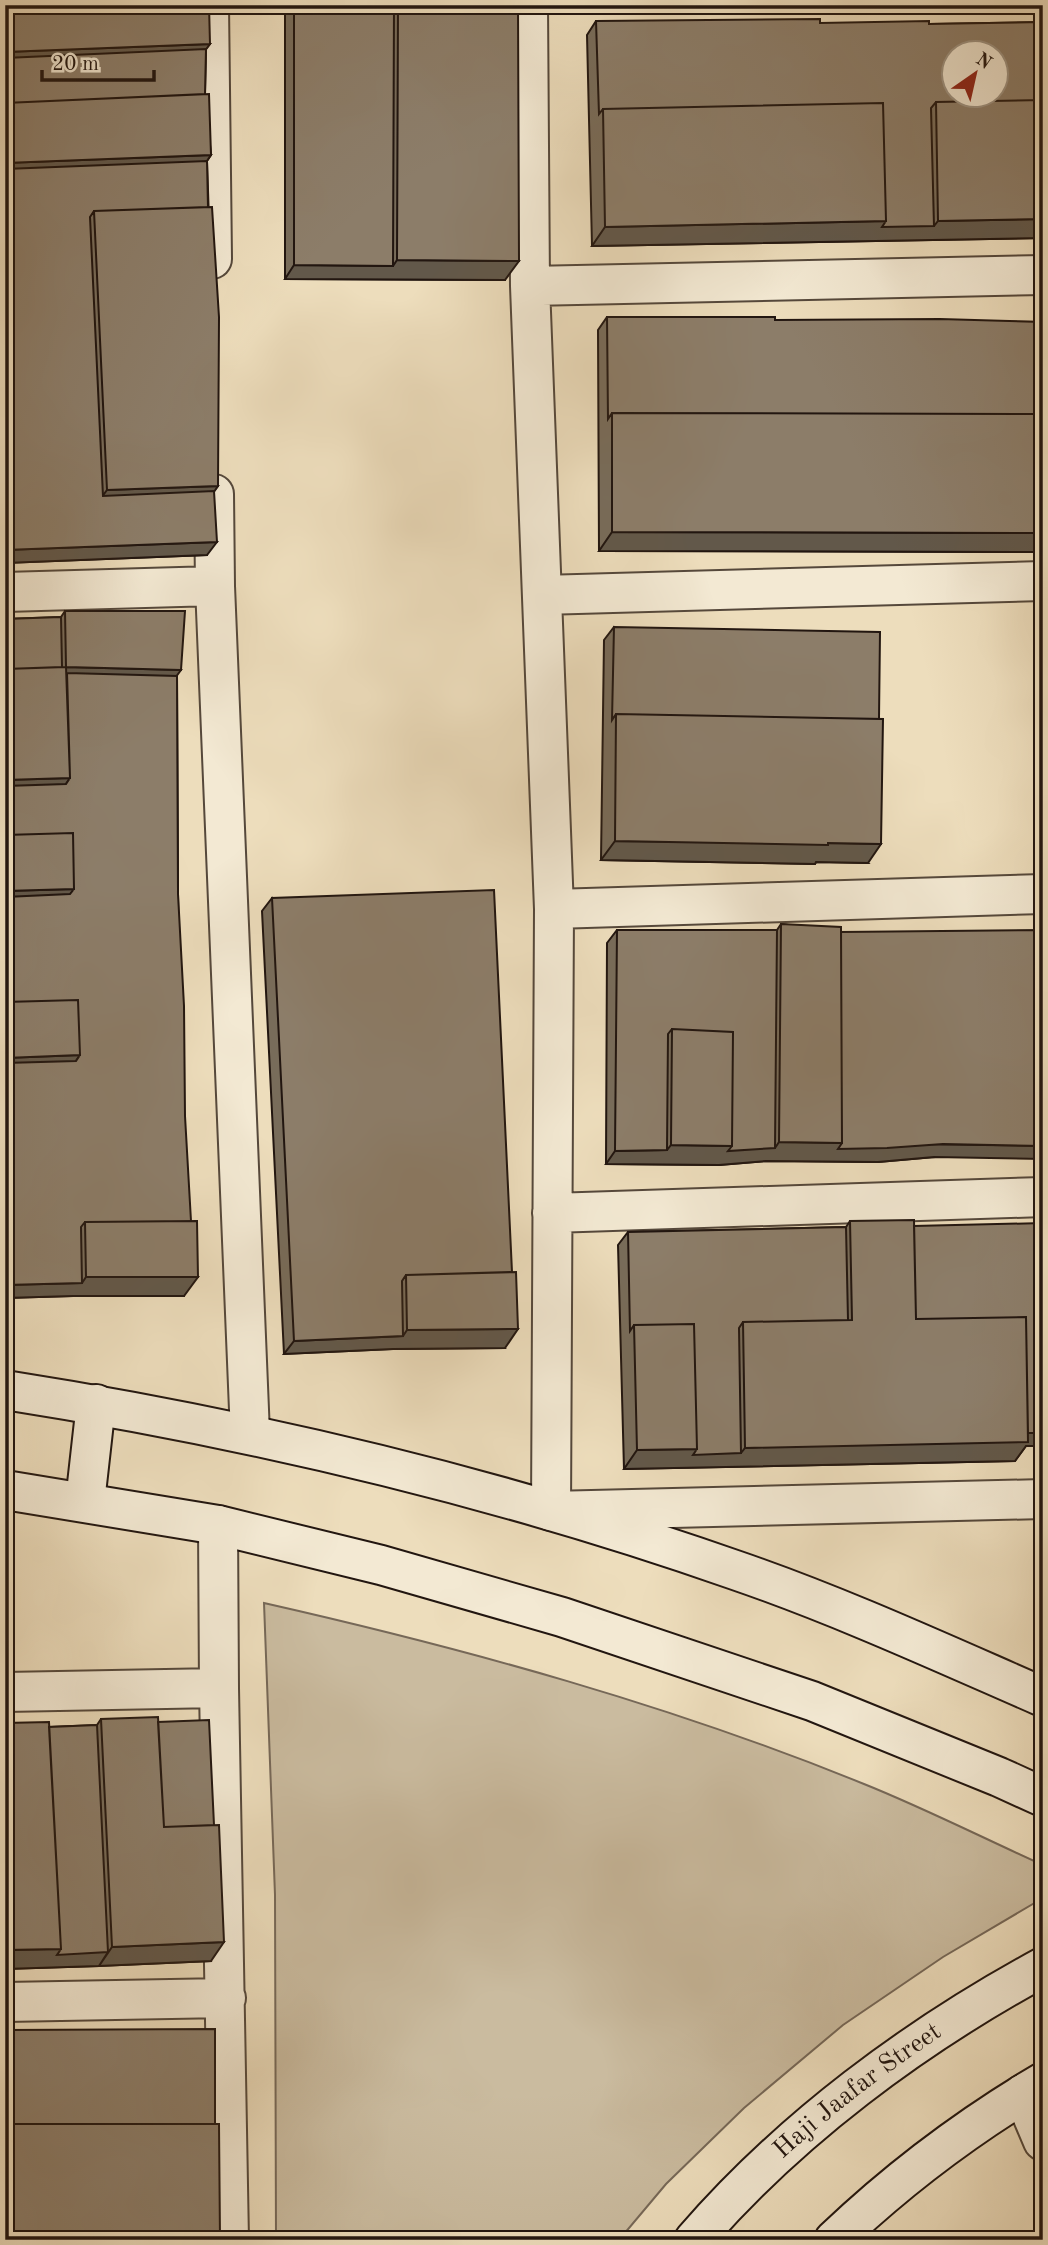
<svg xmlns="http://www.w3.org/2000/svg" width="1048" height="2245" viewBox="0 0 1048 2245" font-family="'Old Standard TT',serif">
<rect width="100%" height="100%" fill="#edddbc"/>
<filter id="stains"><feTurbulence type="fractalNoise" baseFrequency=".00286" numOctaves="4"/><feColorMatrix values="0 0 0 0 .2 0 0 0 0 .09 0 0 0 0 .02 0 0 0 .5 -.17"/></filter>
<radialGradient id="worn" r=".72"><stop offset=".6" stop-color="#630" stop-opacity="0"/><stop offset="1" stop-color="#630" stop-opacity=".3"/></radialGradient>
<path fill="#cabb9f" stroke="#766858" stroke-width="2" d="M264,1603C467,1649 670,1705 864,1784C924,1808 983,1838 1043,1865V1898L943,1957L843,2025L744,2108L666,2184L619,2240H276L275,1895Z"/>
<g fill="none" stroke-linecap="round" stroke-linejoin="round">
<defs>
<path id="street" d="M209,5L212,259
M528,5L530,286L554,909L551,1511L1043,1499
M530,286L1043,275
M214,494L215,586L250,1434
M5,592L215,586
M542,595L1043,581
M554,909L1043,894
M552,1213L1043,1197
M218,1525L219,1688L229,2240
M5,1692L219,1688
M5,2002L226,1998
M1023,2094L1043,2141"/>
<g id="secondary">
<path d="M5,1390C253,1429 498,1487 735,1570C840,1606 942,1653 1043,1697"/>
<path d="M5,1490L218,1525L381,1565L562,1617L812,1701L999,1777L1043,1797"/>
<path d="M85,1502L96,1404"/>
<path id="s1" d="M694,2240C790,2129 914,2037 1043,1967"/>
<path d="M834,2240C898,2179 967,2127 1043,2082"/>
</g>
</defs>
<use href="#street" stroke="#55483b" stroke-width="42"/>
<use href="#secondary" stroke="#221610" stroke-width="42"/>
<use href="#street" stroke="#f3e9d3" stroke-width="38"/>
<use href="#secondary" stroke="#f3e9d3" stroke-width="38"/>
</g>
<path fill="#786c5a" stroke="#221610" stroke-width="2" d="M5,5L210,44L206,49L205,94L211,155L207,161L218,486L214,491L207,555L5,563Z
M285,5H518L505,280L285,279Z
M596,21L929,24L1043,22V238L592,246L587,35Z
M607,317L775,320L1043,322V552L599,551L598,330Z
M65,611L177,676L178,894L184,1296H73L5,1298V619L61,617Z
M614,627L868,863L816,862L815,864L601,860L604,640Z
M272,898L505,1348L393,1349L284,1354L262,911Z
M781,924L841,932L934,1157L878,1162L766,1161L719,1165L606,1164L607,943L617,930H777Z
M850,1221L914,1226L1026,1446L1015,1461L624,1469L618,1245L628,1232L846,1227Z
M101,1719L158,1722L211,1961L99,1966L5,1969L49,1727L97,1725Z"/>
<path fill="#62584a" stroke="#221610" stroke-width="2" d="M210,44L196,63L5,70V52Z
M211,155L198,174L5,182V163Z
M1043,219V238L592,246L605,227L886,221L934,226L938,221Z
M397,260L519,261L505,280L285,279L294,265L393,266Z
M218,486L205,505L93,509L107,490Z
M612,532L1043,533V552L599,551Z
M217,542L207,555L5,563V550Z
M66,667L181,670L167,689L63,686Z
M70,778L57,797L5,799V780Z
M615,841L828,843L881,844L868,863L816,862L815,864L601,860Z
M74,889L61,908L5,910V891Z
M80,1055L67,1074L5,1076V1058Z
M779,1142L1043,1146V1159L934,1157L878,1162L766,1161L719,1165L606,1164L615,1151L667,1150L671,1145L732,1146L775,1148Z
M86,1277H198L184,1296H73L5,1298V1285L82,1283Z
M518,1329L505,1348L393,1349L284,1354L294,1341L403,1336L407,1330Z
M1024,1433H1043V1446H1026L1015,1461L624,1469L637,1450L697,1449L741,1453L745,1448Z
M224,1942L211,1961L99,1966L112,1947Z
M61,1949L108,1952L99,1966L5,1969V1950Z"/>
<path fill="#8c7d69" stroke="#221610" stroke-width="2" fill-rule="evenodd" d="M5,5H209L210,44L5,52Z
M294,5H394L393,266L294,265Z
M398,5H518L519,261L397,260Z
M820,19V23L929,21V24L1043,22V100L936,102L931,108L934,226L882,227L886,221L883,103L603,109L599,114L596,21ZM954,52H996V94H954Z
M206,49L205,94L5,103V58Z
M209,94L211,155L5,163V103Z
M1043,100V219L938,221L936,102Z
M883,103L886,221L605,227L603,109Z
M207,161L208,207L94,211L90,217L103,496L214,491L217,542L5,550V169Z
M212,207L219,317L218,486L107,490L94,211Z
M607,317H775V320L940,319L1043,322V414L612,413L608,419Z
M612,413L1043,414V533L612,532Z
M65,611H185L181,670L66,667Z
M61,617L62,667L5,669V619Z
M614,627L880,632L879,719L616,714L612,720Z
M66,667L70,778L5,780V669Z
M67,673L177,676L178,894L184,1006L185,1116L191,1221L85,1222L81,1227L82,1283L5,1285V1063L76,1061L80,1055L78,1000L5,1002V897L70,894L74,889L73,833L5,835V786L66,784L70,778Z
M616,714L883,719L881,844L828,843V845L615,841Z
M73,833L74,889L5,891V835Z
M494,890L512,1272L406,1275L402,1281L403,1336L294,1341L272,898Z
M781,924L841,927L842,1143L779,1142Z
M617,930H777L775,1148L728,1151L732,1146L733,1032L672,1029L668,1034L667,1150L615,1151Z
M1043,930V1146L943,1144L887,1148L838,1149L842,1143L841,932Z
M78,1000L80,1055L5,1058V1002Z
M672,1029L733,1032L732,1146L671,1145Z
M914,1220L916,1319L1026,1317L1028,1442L745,1448L743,1322L852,1320L850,1221Z
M197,1221L198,1277H86L85,1222Z
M1043,1223V1433H1028L1026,1317L916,1319L914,1226Z
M846,1227L848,1320L743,1322L739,1328L741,1453L693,1455L697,1449L694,1324L634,1325L630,1331L628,1232Z
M516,1272L518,1329L407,1330L406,1275Z
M694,1324L697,1449L637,1450L634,1325Z
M158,1717L164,1827L219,1825L224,1942L112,1947L101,1719Z
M209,1720L214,1825L164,1827L158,1722Z
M49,1722L61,1949L5,1950V1723Z
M97,1725L108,1952L57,1955L61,1949L49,1727Z
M215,2029V2124H5V2030Z
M5,2124H219L220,2240H5Z"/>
<g text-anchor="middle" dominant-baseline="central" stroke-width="6" stroke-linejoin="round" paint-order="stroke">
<g font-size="26" fill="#221610" stroke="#f3e9d3">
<text stroke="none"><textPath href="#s1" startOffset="222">Haji Jaafar Street</textPath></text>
</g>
</g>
<rect width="1048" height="2245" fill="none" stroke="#edddbc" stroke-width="28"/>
<rect x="7" y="7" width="1034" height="2231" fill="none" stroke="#221610" stroke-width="3.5"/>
<rect x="14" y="14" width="1020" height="2217" fill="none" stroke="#221610" stroke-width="2"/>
<g transform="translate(975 74) rotate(34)"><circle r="33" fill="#f3e9d3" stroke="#9f9585" stroke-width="2"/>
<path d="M0-5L12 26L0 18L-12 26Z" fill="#8f2418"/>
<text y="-10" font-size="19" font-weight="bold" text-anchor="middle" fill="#221610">N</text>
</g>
<path d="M42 70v10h112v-10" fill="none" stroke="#221610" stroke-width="3.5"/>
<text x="52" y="70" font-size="21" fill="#221610" stroke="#f3e9d3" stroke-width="5" paint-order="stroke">20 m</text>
<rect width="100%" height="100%" filter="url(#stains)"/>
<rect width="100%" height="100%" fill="url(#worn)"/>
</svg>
